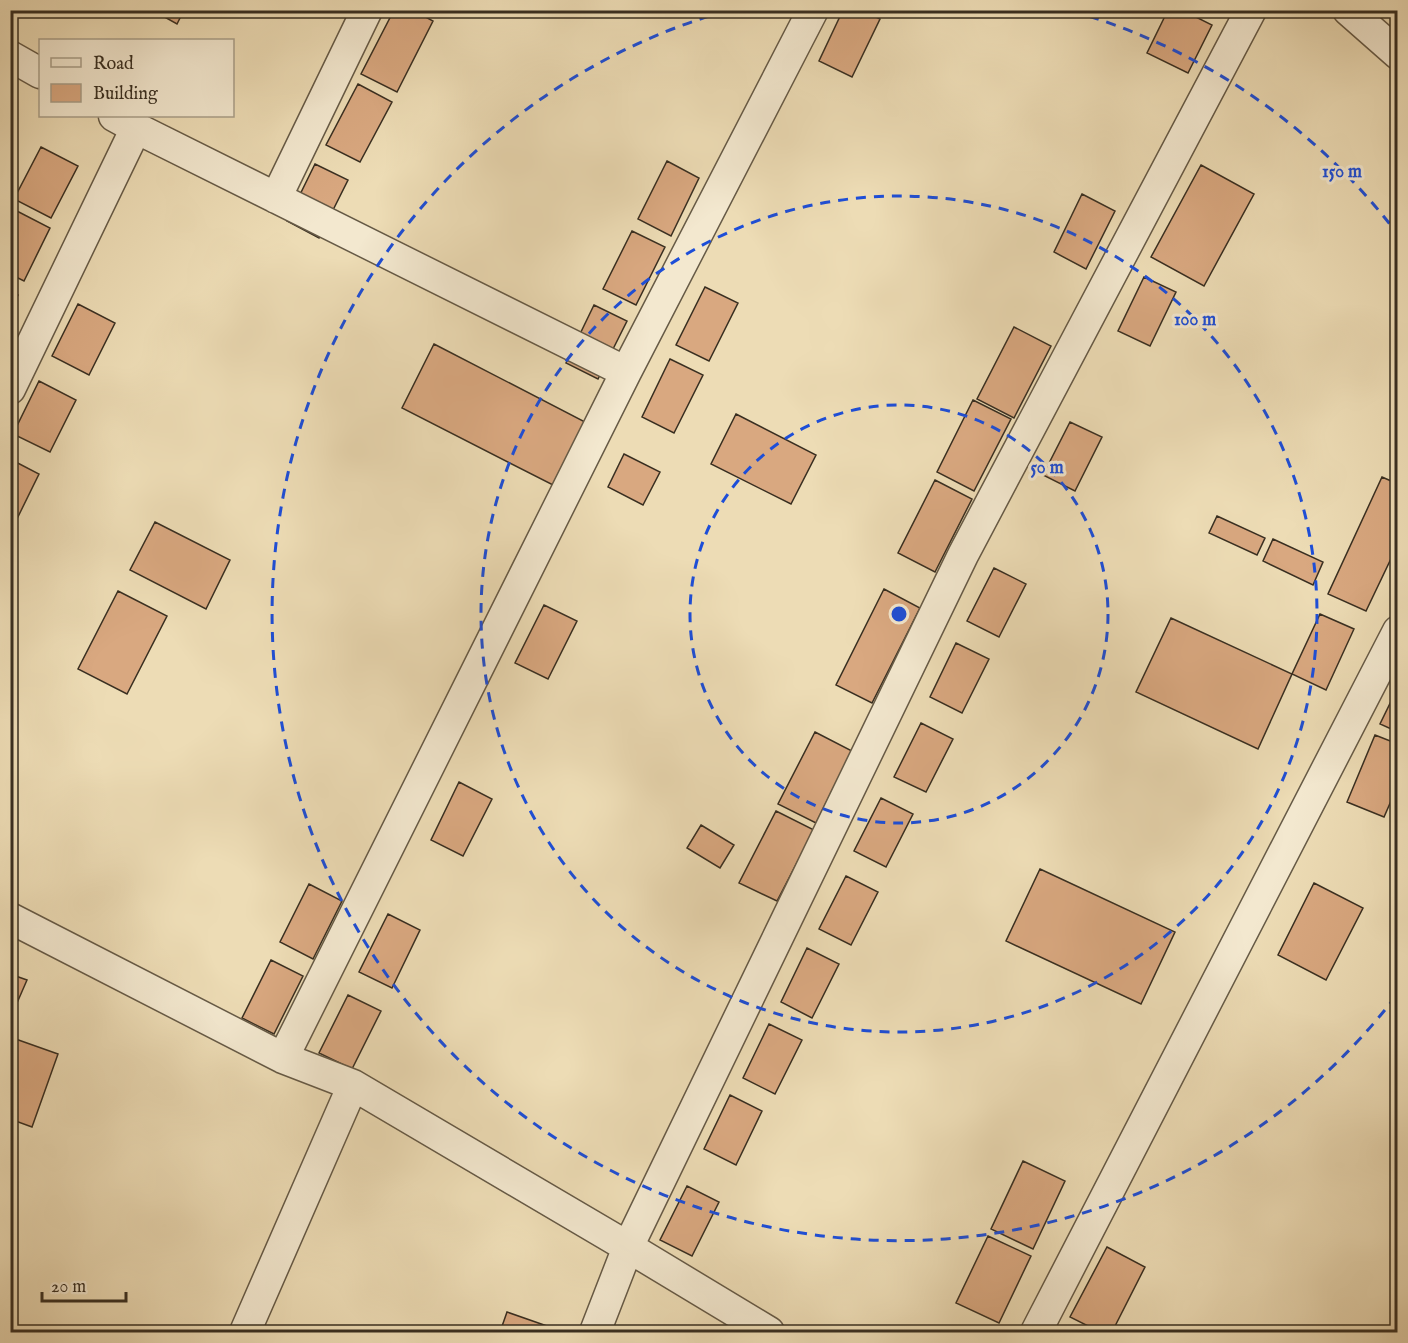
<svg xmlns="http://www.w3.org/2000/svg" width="1408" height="1343" viewBox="0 0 1408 1343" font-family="'IM FELL English',serif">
<rect width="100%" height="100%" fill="#eddcb5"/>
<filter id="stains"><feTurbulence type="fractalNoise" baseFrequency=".00333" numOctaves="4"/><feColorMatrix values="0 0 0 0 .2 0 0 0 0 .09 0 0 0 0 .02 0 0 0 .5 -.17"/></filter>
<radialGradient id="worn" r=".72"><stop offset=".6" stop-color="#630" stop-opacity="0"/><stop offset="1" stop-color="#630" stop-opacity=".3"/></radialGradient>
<path fill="#d9a880" stroke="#392f21" stroke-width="1.5" d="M152,10H184L177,24Z
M394,10H413L433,21L397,92L361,74Z
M843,10H863L880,19L852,77L819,61Z
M1065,10H1080L1077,16Z
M1168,10H1182L1212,25L1188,73L1147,53Z
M358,84L392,102L360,162L326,145Z
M41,147L78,166L51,218L14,199Z
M667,161L699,178L671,236L638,219Z
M315,164L348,180L319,238L287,221Z
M1201,165L1254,194L1204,286L1151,257Z
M1082,194L1115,211L1086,269L1054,252Z
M13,209L50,228L24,281L10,274V215Z
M632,231L665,247L636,305L603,289Z
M1144,277L1176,292L1150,346L1118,331Z
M705,287L738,303L709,361L676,345Z
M10,291L18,295L10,309Z
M78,304L115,323L89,375L52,356Z
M594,305L627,321L598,379L566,363Z
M1014,327L1051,346L1014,418L977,399Z
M434,344L587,423L555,486L402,408Z
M670,359L703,375L674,433L642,417Z
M39,381L76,400L50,452L13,434Z
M973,400L1011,419L974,491L937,472Z
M736,414L816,455L791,504L711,464Z
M1070,422L1102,437L1075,491L1043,475Z
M624,454L660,472L643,505L608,487Z
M10,459L39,474L13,527L10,525Z
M1382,477L1398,484V544L1366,611L1328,594Z
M935,480L972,499L935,572L898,553Z
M1217,516L1265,538L1257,555L1209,533Z
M155,522L230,560L206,609L130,570Z
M1273,539L1323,562L1313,585L1263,561Z
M994,568L1026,584L999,637L967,621Z
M884,589L920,608L872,703L836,685Z
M118,591L167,616L127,694L78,669Z
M544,605L577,621L548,679L515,663Z
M1320,614L1354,629L1326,690L1292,674Z
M1171,618L1292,674L1258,749L1136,692Z
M956,643L989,659L962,713L930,697Z
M1398,687V732L1380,724Z
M921,723L953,739L926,792L894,777Z
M815,732L852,751L816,823L778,804Z
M1375,735L1398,744V785L1384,817L1347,802Z
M459,782L492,799L463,856L431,840Z
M881,798L913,814L886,867L854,851Z
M776,811L814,830L777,901L739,883Z
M701,825L734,845L720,868L687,848Z
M1040,869L1175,932L1141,1004L1006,941Z
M846,876L878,892L851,945L819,929Z
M1314,883L1363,908L1326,980L1278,955Z
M309,884L342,901L313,959L280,942Z
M388,914L420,930L392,988L359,972Z
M807,948L839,964L812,1018L781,1002Z
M271,960L303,976L274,1034L242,1018Z
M10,974L27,980L10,1019Z
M348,995L381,1011L352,1069L319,1053Z
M769,1024L802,1040L775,1094L743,1078Z
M10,1037L58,1054L32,1127L10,1119Z
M730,1095L762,1111L736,1165L704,1149Z
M1023,1161L1065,1181L1033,1249L991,1229Z
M687,1186L719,1202L692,1256L660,1240Z
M988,1236L1031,1256L999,1323L956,1303Z
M1107,1247L1145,1267L1112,1332H1100L1070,1317Z
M507,1312L547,1326L545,1332H500Z"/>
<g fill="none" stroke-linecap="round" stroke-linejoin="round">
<defs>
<path id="minor" d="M1348,10L1398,54
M10,56L40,73
M114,116L136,128L626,372
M276,198L367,10
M10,389L136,128
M10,918L283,1058L353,1085L628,1247L769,1332
M283,1058L626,372L813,10
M245,1332L353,1085
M595,1332L628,1247L963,555L1251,10
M1036,1332L1398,631"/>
</defs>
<use href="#minor" stroke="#665a46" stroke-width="33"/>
<use href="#minor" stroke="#f3e8cf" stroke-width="30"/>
</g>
<g fill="none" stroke="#1d4ed8" stroke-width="3" stroke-dasharray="10 8">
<circle cx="899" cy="614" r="209"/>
<circle cx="899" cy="614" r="418"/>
<path d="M1396 996A627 627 0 1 1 726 11M1072 11A627 627 0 0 1 1396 232"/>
</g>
<circle cx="899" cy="614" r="9" fill="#1d4ed8" stroke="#f3e8cf" stroke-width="3"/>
<g font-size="18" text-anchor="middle" font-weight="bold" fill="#1d4ed8" stroke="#f3e8cf" stroke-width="6" stroke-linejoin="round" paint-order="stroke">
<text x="1342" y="177">150 m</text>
<text x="1195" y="325">100 m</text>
<text x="1047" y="473">50 m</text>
</g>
<rect width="1408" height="1343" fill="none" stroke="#eddcb5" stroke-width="36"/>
<rect x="12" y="12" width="1384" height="1319" fill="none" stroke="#392f21" stroke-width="3"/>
<rect x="18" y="18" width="1372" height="1307" fill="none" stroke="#392f21" stroke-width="1.5"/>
<rect x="39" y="39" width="195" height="78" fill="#f3e8cf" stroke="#a99e89" stroke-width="1.5"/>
<rect x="51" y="58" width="30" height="9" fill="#f3e8cf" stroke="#a99e89" stroke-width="1.5"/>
<text x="93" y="69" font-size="18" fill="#392f21">Road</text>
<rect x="51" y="84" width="30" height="18" fill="#d9a880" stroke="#a99e89" stroke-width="1.5"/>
<text x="93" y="99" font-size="18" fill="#392f21">Building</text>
<path d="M42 1292v9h84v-9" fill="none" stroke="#392f21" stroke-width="3"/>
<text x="51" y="1292" font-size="18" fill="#392f21" stroke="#f3e8cf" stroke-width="4.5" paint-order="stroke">20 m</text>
<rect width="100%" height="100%" filter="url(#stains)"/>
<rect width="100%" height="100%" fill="url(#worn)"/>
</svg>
